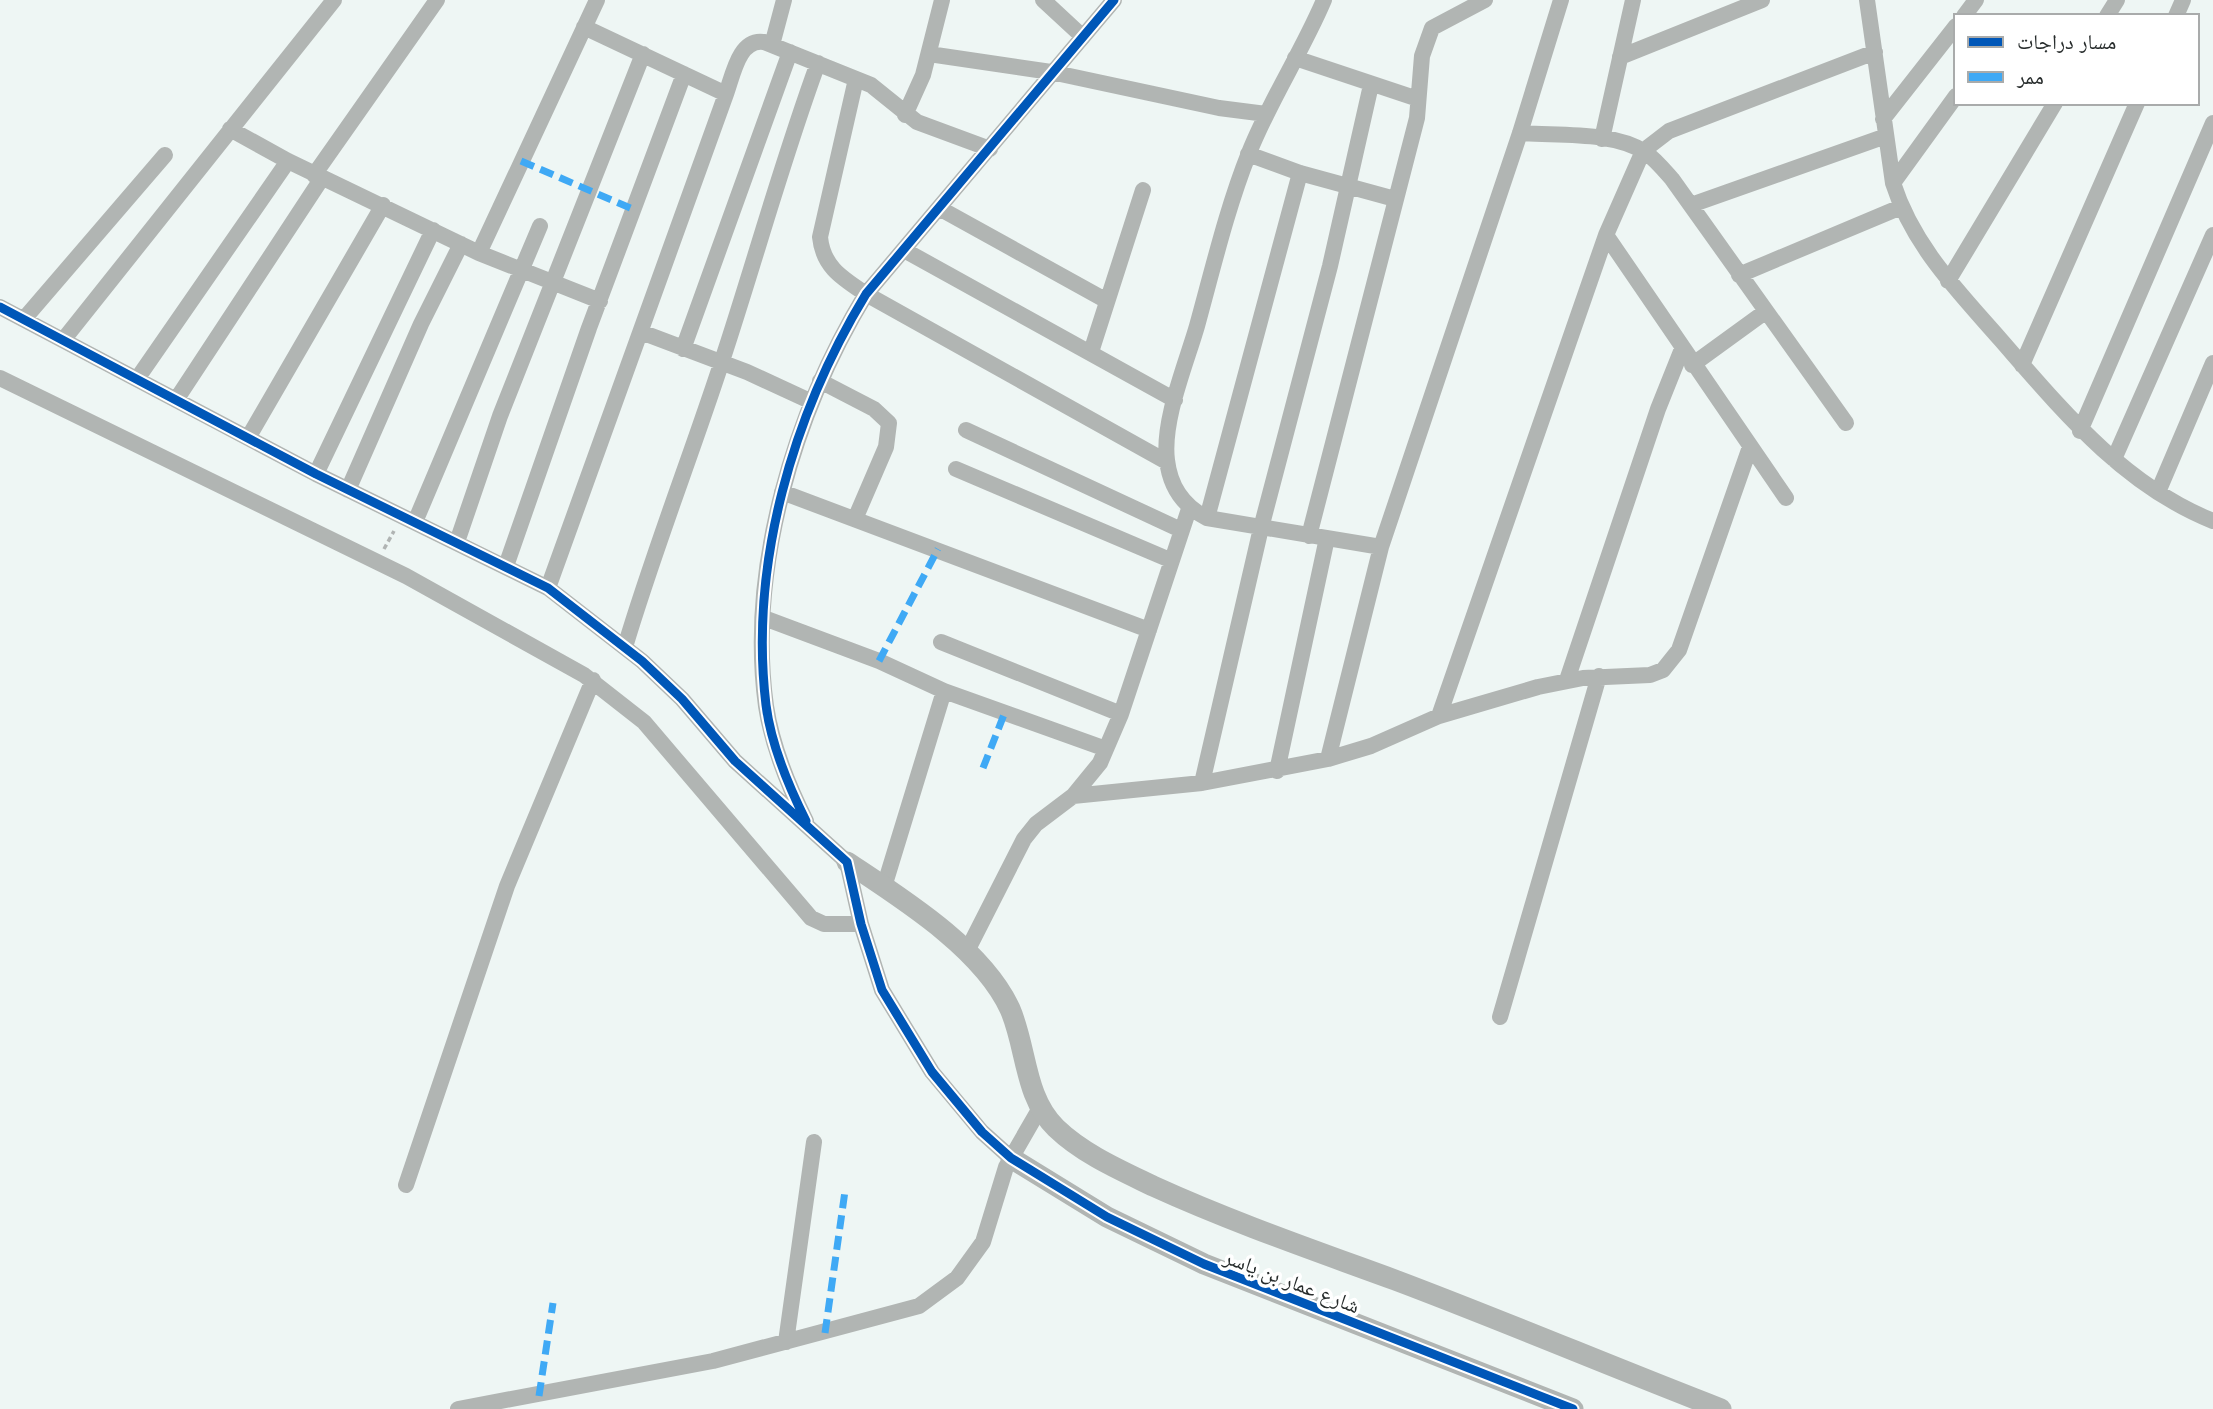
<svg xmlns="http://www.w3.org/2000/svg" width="2213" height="1409" viewBox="0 0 2213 1409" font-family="Arial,'Noto Naskh Arabic',sans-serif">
<rect width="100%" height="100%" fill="#eef6f4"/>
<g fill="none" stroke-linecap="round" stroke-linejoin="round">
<path stroke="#b0b4b3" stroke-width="3.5" stroke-dasharray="5 3.5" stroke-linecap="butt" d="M384,549L394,531"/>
<path stroke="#b1b5b3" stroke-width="16" d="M1043,0L1083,37
M1324,0C1302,52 1270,100 1249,153C1227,208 1213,268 1197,326C1186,364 1162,421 1167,460C1170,487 1183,506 1207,518L1381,547
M1867,0L1893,183C1913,246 1958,291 2000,339C2062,410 2123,485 2213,521
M1964,16L1976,0
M2107,16L2117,0
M2176,16L2183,0
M584,27L726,94
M772,45L784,0
M929,54L1051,72L1219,108L1266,114
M1620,57L1762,0
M1295,58L1418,99
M856,79L820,237C823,267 842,278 866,294L1167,462
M905,115L923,75L942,0
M1883,119L1956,26
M230,129L288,161L479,253L600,301
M1520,133C1558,136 1612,131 1645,152C1655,159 1664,170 1672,179L1846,423
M1602,139L1633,0
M1248,154L1300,173L1395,199
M314,175L437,0
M1893,183L1956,96
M1691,205L1886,136
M939,208L1107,301
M1606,235L1786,498
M904,250L1175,400
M479,253L597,0
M1739,275L1901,207
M1948,281L2055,103
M0,307L316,474L548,588L642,661L682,699L735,761L847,862L861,924L882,990L932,1072L982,1132L1011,1158
M24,319L165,155
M641,332L747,372L812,402
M64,339L334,0
M683,349L790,52
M1091,352L1143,190
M1692,365L1765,312
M2022,365L2137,103
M0,378L406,576L584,675L644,722L811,918L824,924H861
M137,379L288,161
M820,381L874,409L889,423L886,447L855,519
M176,400L322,178
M966,430L1181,530
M2080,431L2213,123
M248,438L383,205
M2114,459L2213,235
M956,469L1170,560
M316,474L433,230
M348,490L421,324L461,244
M782,492L1149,630
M2158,492L2213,363
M1207,518L1300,173
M415,522L540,226
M1309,536L1417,118L1422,56L1432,28L1485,0
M457,542L500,416L643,54
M506,566L589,328L684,74
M548,588L726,94C733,75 739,38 764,42L871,85L917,122L990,149
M764,618L879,661L944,691L1106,749
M941,642L1121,714
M625,647C654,550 691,456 722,361C755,261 782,161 818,63
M1567,680L1658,409L1682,349
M1439,716L1606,235L1643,151L1669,131L1875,52
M1328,759L1381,547L1520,133L1561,0
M1277,771L1327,538
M1202,783L1261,528L1330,266L1371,85
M1073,796L1202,783L1328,759L1371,746L1439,716L1538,687L1583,678L1650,675L1663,670L1679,650L1750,447
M806,821C788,785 772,746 766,706C747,568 795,411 866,294L1114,0
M884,887L944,691
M966,953L1024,839L1036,824L1073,796L1100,763L1121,714L1189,509
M1500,1017L1599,676
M406,1185L507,886L593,680
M786,1342L814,1142
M458,1409L713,1361L919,1306L957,1278L983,1242L1006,1167L1040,1108"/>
<path stroke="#b1b5b3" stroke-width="21" d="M847,862C901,898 982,948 1010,1009C1027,1048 1024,1097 1056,1128C1083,1154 1120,1170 1153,1186C1232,1222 1313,1250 1395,1280C1504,1321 1612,1367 1721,1409
M1011,1158L1107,1217L1204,1264L1573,1409"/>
<path stroke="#3fa9f5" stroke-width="7" stroke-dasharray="14 7" stroke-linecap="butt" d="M521,161L635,210
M879,661L938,549
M983,768L1005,712
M825,1333L845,1191
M539,1396L553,1303"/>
<defs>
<path id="cycleway" d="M0,307L316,474L548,588L642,661L682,699L735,761L847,862L861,924L882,990L932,1072L982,1132L1011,1158L1107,1217L1204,1264L1573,1409
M806,821C788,785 771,745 766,705C749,564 793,414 866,294L1114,0"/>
</defs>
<use href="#cycleway" stroke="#fff" stroke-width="13"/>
<use href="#cycleway" stroke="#0057b8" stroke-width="9"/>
</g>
<g text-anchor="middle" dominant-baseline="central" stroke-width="7" stroke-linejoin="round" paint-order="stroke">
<g font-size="21" fill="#272c2c" stroke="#fff">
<text transform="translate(1292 1281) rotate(21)">شارع عمار بن ياسر</text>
</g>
</g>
<rect x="1954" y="14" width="245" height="91" fill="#ffffff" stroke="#a9abab" stroke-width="2"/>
<rect x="1968" y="37" width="35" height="10" fill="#0057b8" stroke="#a9abab" stroke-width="2"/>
<text x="2017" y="49" font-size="21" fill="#272c2c">مسار دراجات</text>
<rect x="1968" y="72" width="35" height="10" fill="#3fa9f5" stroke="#a9abab" stroke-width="2"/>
<text x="2017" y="84" font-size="21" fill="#272c2c">ممر</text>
</svg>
